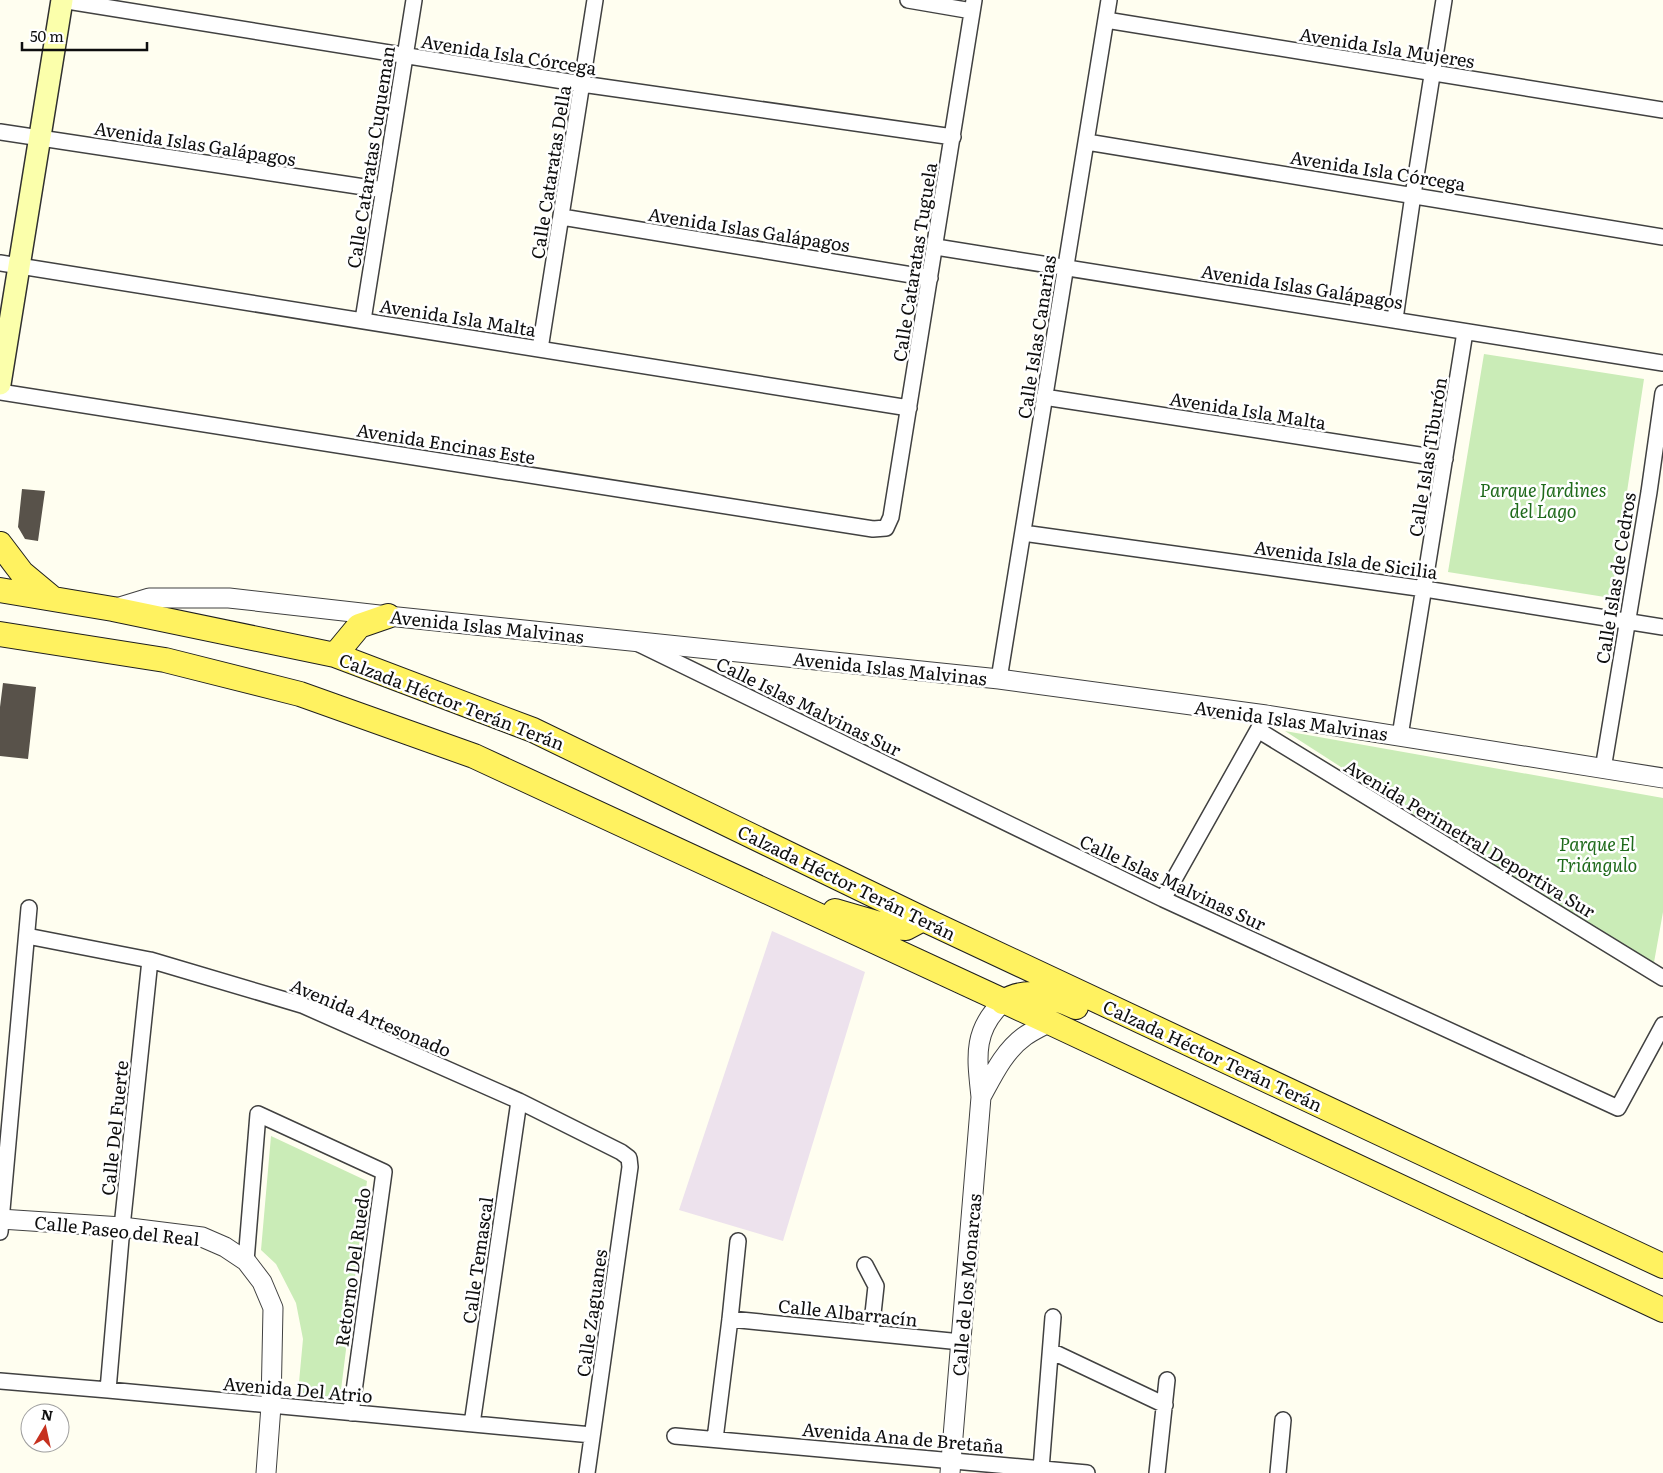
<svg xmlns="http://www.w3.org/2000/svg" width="1663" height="1473" viewBox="0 0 1663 1473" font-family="Literata,serif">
<rect width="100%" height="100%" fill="#fffef0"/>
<path fill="#ede2ed" d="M772,931L865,972L783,1241L679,1210Z"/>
<path fill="#caecb7" d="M1484,354L1644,379L1611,598L1448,572Z
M1285,731L1663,798V912L1653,968Z
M271,1136L367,1181L340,1398L298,1393L303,1339L296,1303L276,1264L261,1250Z"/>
<path fill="#58524a" d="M22,489L45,491L38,541L25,539L18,527Z
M3,683L36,687L28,759L0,756V707Z"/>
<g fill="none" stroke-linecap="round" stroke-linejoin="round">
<defs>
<path id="minor" d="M61,0L582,84L953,137
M908,0L972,11
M1106,20L1663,110
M0,132L384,190
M1087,142L1663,237
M562,217L930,278
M936,247L1663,363
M0,263L909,408
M1395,319L1413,195L1444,0
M363,320L414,0
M540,349L595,0
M0,392L873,529L886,528L891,517L974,0
M1044,397L1445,459
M1023,533L1425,589L1663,627
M639,644L1163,899L1618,1108L1663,1025
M999,679L1109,0
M1258,730L1663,978
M1400,736L1465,332
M1603,769L1649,492L1663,393
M1163,899L1263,721
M27,936L150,960L302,1005L519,1101L621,1152L629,1158L630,1167L587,1473
M0,1232L29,908
M246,1261L258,1114L384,1172L351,1413
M865,1265L876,1286L871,1332
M730,1319L961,1342
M1051,1351L1165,1405
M0,1381L108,1390L592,1435
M108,1390L122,1227L150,960
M472,1424L519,1101
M675,1436L1087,1473
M715,1439L730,1319L738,1241
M1041,1469L1053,1317
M1157,1473L1167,1380
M1278,1473L1283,1420"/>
<path id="tertiary" d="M113,609L149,598H229L388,616L999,679L1266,715L1663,778
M981,1097C993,1075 1004,1051 1025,1036C1032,1031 1041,1027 1049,1022
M0,1219L122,1227L202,1237L225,1247L246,1261L262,1282L273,1308L271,1406L266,1473
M950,1473L981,1097C977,1058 972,1031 1003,1002"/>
<path id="secondary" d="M0,384L62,0"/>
<path id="primary" d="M0,544L22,573L52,598
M0,590L113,609L335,655L533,730L923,919L1663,1266
M0,634L165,660L300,694L474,756L1049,1022L1663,1310
M335,655L359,626L388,616
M835,911L890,927L906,928L923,919
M1003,1002C1028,987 1052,996 1076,1007"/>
</defs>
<use href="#minor" stroke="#414141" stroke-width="18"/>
<use href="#tertiary" stroke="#414141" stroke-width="21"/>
<use href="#secondary" stroke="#303030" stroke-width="24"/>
<use href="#primary" stroke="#1f1f1f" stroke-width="26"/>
<use href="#minor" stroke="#fff" stroke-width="15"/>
<use href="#tertiary" stroke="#fff" stroke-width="19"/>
<use href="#secondary" stroke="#fbffab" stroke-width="21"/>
<use href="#primary" stroke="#fff260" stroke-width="24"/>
</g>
<g text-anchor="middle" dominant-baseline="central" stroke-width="5" stroke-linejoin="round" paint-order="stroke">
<g font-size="18" fill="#0e0e0e" stroke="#fff">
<text transform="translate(1387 47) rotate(9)">Avenida Isla Mujeres</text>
<text transform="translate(509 54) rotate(9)">Avenida Isla Córcega</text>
<text transform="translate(195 143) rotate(9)">Avenida Islas Galápagos</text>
<text transform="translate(370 157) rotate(-81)">Calle Cataratas Cuqueman</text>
<text transform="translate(1378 170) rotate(9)">Avenida Isla Córcega</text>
<text transform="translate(550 172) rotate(-81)">Calle Cataratas Della</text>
<text transform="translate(749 229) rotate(9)">Avenida Islas Galápagos</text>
<text transform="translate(914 262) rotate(-81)">Calle Cataratas Tuguela</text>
<text transform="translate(1302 286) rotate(9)">Avenida Islas Galápagos</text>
<text transform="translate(458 317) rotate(9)">Avenida Isla Malta</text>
<text transform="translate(1036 337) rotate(-81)">Calle Islas Canarias</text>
<text transform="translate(1248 410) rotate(9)">Avenida Isla Malta</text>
<text transform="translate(446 443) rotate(9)">Avenida Encinas Este</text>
<text transform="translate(1427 457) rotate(-81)">Calle Islas Tiburón</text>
<text transform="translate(1346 559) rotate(8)">Avenida Isla de Sicilia</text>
<text transform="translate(1615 578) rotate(-81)">Calle Islas de Cedros</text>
<text transform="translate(487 626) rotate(6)">Avenida Islas Malvinas</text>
<text transform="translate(890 668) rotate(6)">Avenida Islas Malvinas</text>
<text transform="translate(452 701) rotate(21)">Calzada Héctor Terán Terán</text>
<text transform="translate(809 706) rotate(26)">Calle Islas Malvinas Sur</text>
<text transform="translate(1291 720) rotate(8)">Avenida Islas Malvinas</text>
<text transform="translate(1470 838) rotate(31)">Avenida Perimetral Deportiva Sur</text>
<text transform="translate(847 882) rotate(26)">Calzada Héctor Terán Terán</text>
<text transform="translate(1173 882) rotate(25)">Calle Islas Malvinas Sur</text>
<text transform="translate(371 1017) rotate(23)">Avenida Artesonado</text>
<text transform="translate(1213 1055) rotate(25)">Calzada Héctor Terán Terán</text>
<text transform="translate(114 1128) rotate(-84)">Calle Del Fuerte</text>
<text transform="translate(117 1230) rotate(6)">Calle Paseo del Real</text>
<text transform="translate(477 1260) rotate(-82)">Calle Temascal</text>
<text transform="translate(352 1267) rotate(-82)">Retorno Del Ruedo</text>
<text transform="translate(966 1285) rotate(-85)">Calle de los Monarcas</text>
<text transform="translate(848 1312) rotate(6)">Calle Albarracín</text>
<text transform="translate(591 1313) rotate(-82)">Calle Zaguanes</text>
<text transform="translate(298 1389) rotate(5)">Avenida Del Atrio</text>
<text transform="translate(903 1437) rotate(5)">Avenida Ana de Bretaña</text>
</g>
<g font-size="18" font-style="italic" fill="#1f6a1b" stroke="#fff">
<text x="1543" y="489">Parque Jardines<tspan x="1543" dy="21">del Lago</tspan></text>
<text x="1597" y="843">Parque El<tspan x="1597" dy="21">Triángulo</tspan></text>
</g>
</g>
<g transform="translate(45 1428) rotate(9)"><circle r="24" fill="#ffffff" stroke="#9f9f9f"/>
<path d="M0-4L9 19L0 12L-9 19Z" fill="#c6311f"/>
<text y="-8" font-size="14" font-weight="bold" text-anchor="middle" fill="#0e0e0e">N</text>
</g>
<path d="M22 42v8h125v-8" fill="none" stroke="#0e0e0e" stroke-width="2.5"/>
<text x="30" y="42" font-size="15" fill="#0e0e0e" stroke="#ffffff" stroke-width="4" paint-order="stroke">50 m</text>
</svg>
